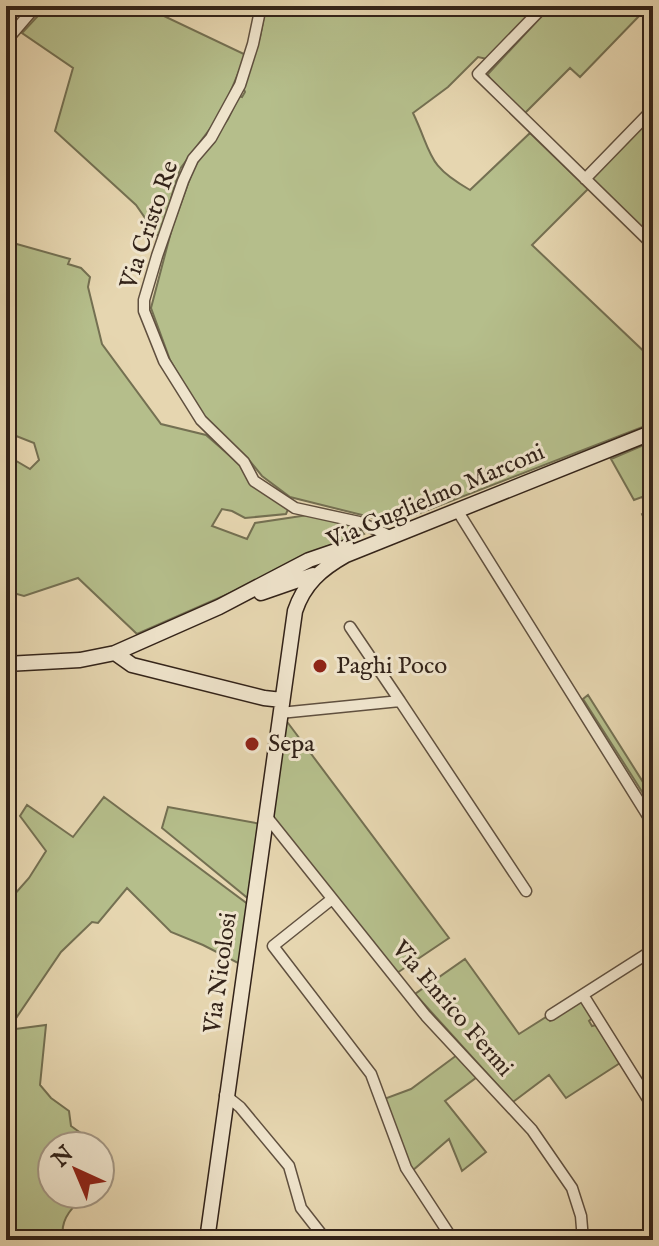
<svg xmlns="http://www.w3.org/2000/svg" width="659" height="1246" viewBox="0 0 659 1246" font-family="'IM FELL English',serif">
<rect width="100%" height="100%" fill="#e6d6b0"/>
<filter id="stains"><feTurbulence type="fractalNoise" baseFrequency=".0025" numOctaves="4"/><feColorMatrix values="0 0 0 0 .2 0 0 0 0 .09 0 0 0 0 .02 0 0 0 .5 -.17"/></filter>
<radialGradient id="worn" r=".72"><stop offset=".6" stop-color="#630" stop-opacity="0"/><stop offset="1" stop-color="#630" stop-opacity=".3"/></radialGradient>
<path fill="#b5be8b" stroke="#747052" stroke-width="2" d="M47,6H143L246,55L221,114L180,169L159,238L136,205L55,131L73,68L22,33Z
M266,6H538L487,59L478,57L448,87L413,113C433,155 426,165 470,190L530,133L588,189L532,245L653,360V423L394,523L290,497L262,476L249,460L204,419L170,360L151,308L172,228L194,167L228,119L239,96L242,97L245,92L243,87L260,37Z
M551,6H653V27L641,14L580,77L570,68L525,113L490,79L488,74Z
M653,115V239L590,180Z
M6,241L70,259L68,264L81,268L90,277L88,287L102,344L161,424L206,435L289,507L286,514L245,518L232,511L222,509L212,526L247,539L255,523L308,515L357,527L364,534L137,634L78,578L24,596L6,591V455L30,469L39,460L34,443L6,432Z
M653,441V537L642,514L650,509L642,497L634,500L611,459Z
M588,695L643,782L653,792V809L583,699Z
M285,719L449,938L397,973L274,818L272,813Z
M104,797L249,905L240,964L203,945L171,932L127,888L98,923L92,922L61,952L8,1030L46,1025L40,1085L51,1098L69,1111L71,1126L99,1146H52V1194H88C73,1205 58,1221 64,1240H6V904L29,878L46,851L20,816L27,805L73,837Z
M168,807L261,824L250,900L162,828Z
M465,959L519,1034L546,1017L550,1021L581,1001L592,1018L589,1021L592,1026L596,1025L620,1063L566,1098L549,1075L513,1102L415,994Z
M457,1055L477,1077L445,1101L486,1152L462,1171L449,1139L412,1171L384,1099L411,1089Z"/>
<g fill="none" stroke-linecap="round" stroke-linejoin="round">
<defs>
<path id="street" d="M261,6L253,44L240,85L211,138L193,159L183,181L157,256L144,300V311L164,361L201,420L244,462L254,481L295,508L359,522L390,536
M544,6L478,74L653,245
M6,41L36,6
M585,179L653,109
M457,510L653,824
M350,627L400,701
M280,713L400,701L526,891
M267,817L426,1016L532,1130L572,1188L581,1216L583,1240
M332,899L273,946L371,1074L406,1168L453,1240
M583,995L653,1107
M551,1015L653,950
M225,1095L240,1107L289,1166L301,1208L326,1240"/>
<path id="secondary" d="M261,593L313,575
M115,653L219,607L309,560L347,547
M6,664L80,660L115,653L132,665L264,698L282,700
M207,1240L295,611C304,584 321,569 346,555L653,432"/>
</defs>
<use href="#street" stroke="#60503f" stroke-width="13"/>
<use href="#secondary" stroke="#332319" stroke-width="17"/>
<use href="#street" stroke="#efe4cc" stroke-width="10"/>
<use href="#secondary" stroke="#efe4cc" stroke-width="14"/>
</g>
<g fill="#8f2418" stroke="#efe4cc" stroke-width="3">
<circle cx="320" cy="666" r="8"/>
<circle cx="252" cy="744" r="8"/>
</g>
<g text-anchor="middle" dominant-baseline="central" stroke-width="6" stroke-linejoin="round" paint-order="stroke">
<g font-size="24" fill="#332319" stroke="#efe4cc">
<text transform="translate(150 225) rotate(-71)">Via Cristo Re</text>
<text transform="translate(436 497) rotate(-23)">Via Guglielmo Marconi</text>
<text transform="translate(221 973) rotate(-82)">Via Nicolosi</text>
<text transform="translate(452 1009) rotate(49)">Via Enrico Fermi</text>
</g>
<g font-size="24" fill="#332319" stroke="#efe4cc" text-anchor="start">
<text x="336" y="666">Paghi Poco</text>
<text x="268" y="744">Sepa</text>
</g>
</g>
<rect width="659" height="1246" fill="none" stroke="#e6d6b0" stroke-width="32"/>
<rect x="8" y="8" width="643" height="1230" fill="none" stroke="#332319" stroke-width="4"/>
<rect x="16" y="16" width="627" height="1214" fill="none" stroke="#332319" stroke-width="2"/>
<g transform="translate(76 1170) rotate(316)"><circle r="38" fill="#efe4cc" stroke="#a49784" stroke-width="2"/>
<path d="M0-6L14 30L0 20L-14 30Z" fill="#8f2418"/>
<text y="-12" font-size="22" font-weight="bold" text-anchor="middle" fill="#332319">N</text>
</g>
<rect width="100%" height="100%" filter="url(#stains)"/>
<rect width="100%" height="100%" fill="url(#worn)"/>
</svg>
